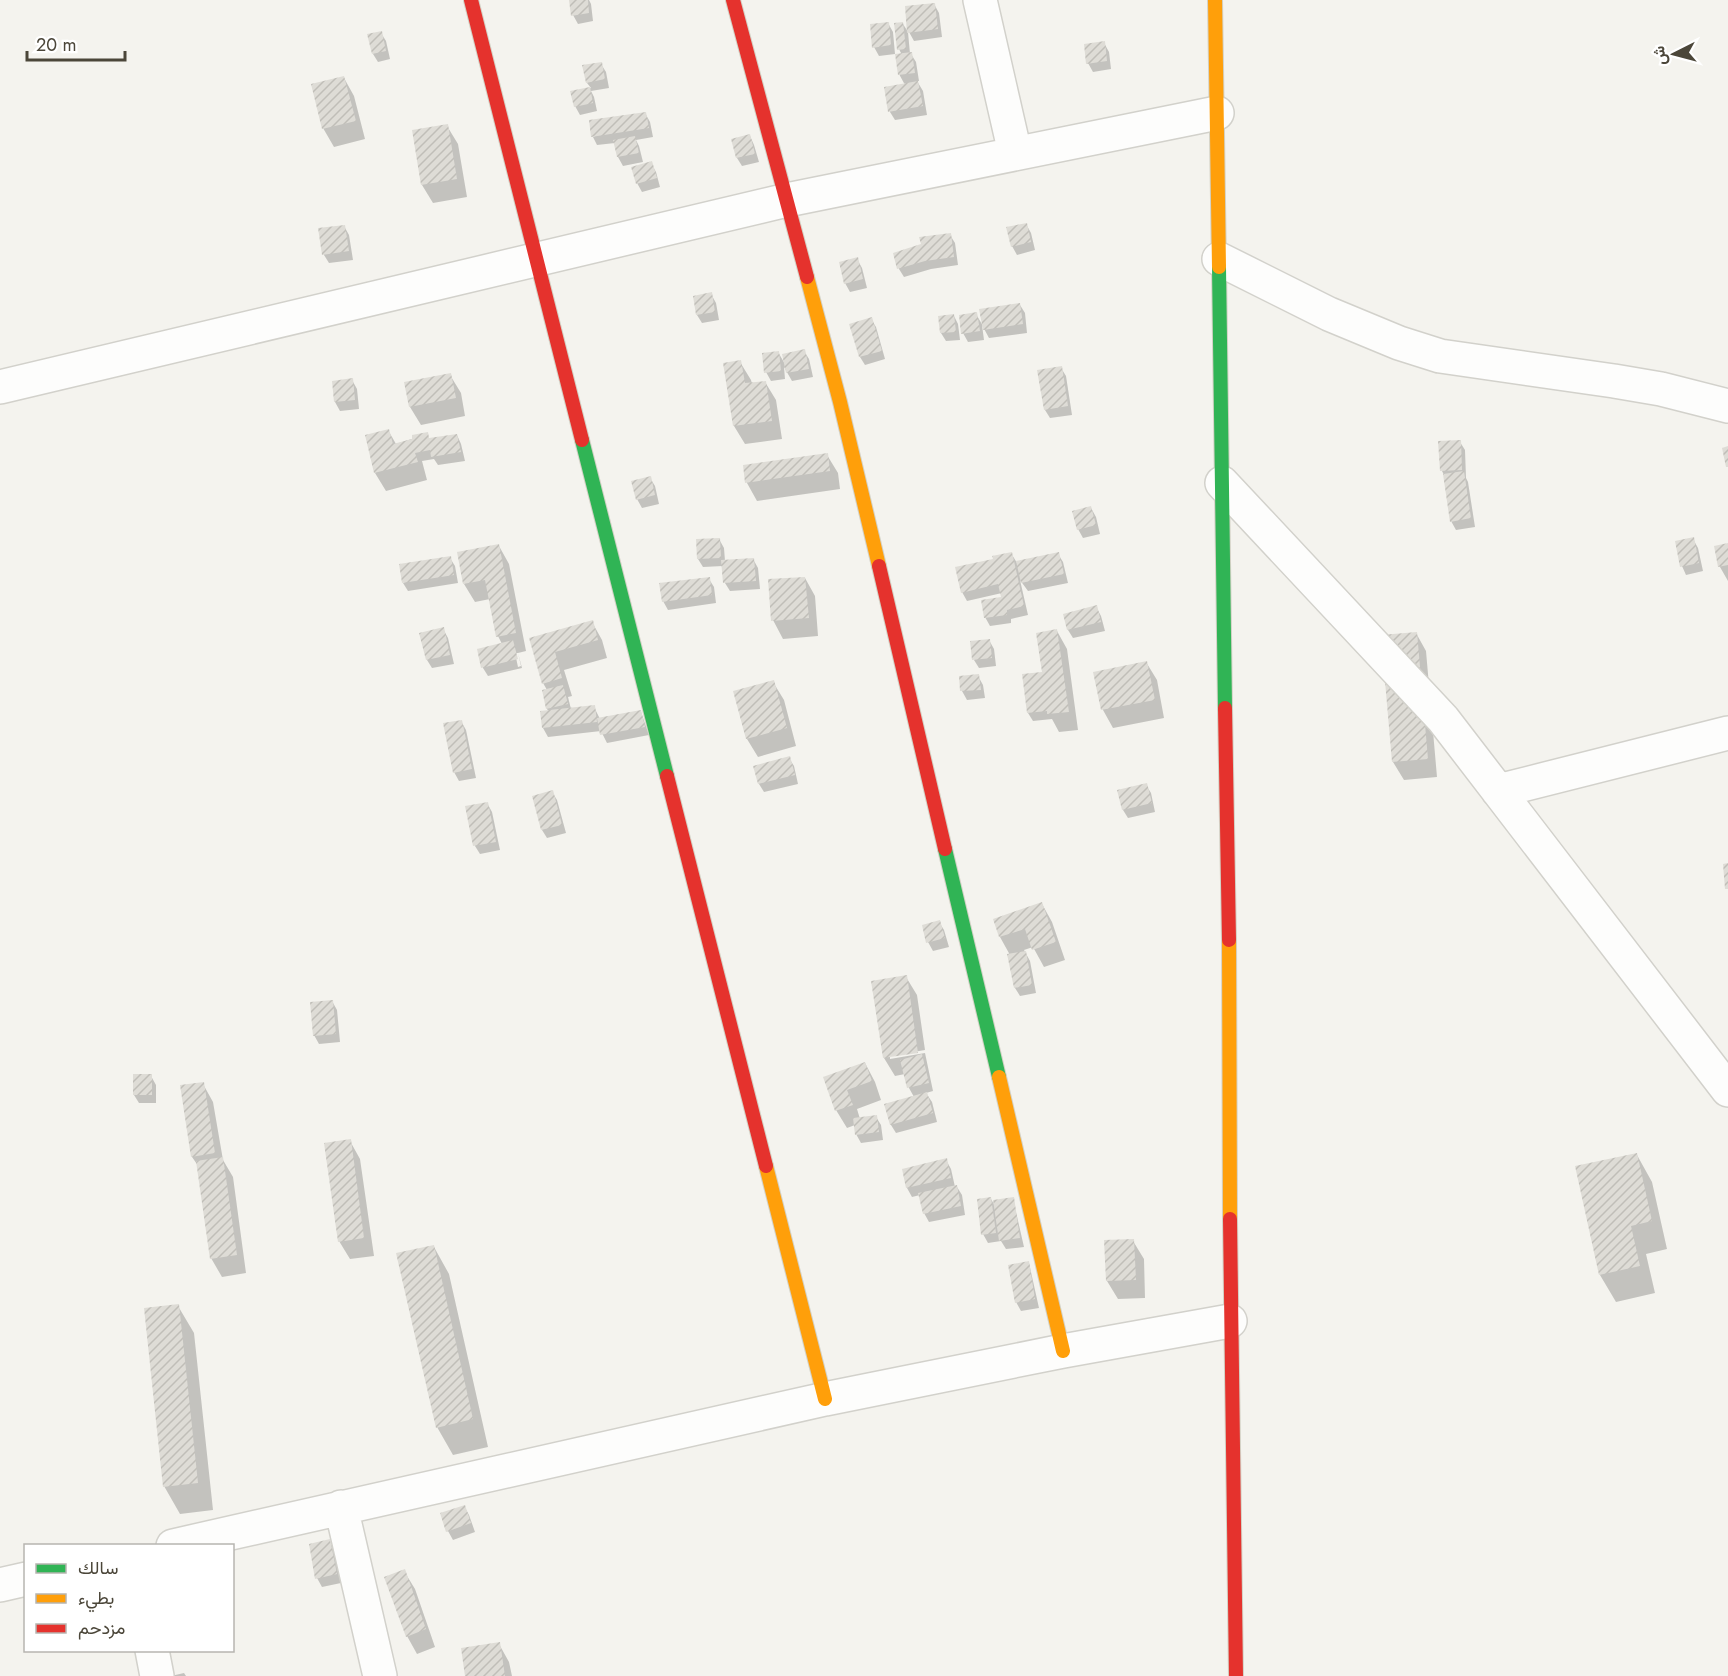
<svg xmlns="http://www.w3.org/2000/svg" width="1728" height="1676" viewBox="0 0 1728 1676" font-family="Jost,Vazirmatn,sans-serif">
<defs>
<pattern id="building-hatch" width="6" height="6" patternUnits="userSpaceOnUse" patternTransform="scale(1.5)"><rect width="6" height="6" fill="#dedcd6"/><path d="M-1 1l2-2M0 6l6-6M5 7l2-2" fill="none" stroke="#c0beb8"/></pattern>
</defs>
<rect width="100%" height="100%" fill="#f4f3ee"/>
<path fill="#0003" fill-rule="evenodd" d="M571,0H589L591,4L593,21L578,24L573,15Z
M934,4L939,13L942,37L914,41L909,32Z
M888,23L893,32L895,54L879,56L874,47Z
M903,24L908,32L910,54H911L916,62L919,81H917L923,91L927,115L895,120L890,112L886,88L905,85L899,74L902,55L899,49Z
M381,33L386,41L390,59L378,62L373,54Z
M1104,43L1109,52L1111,69L1093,72L1088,63Z
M601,64L606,72L609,88L591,91L594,97L597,111L580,115L575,106L572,92L591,88L587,83Z
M344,78L354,96L365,139L334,147L323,128Z
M645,113L650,122L653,137L636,140L639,146L643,162L623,166L618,157L615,143L597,145L593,137Z
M447,126L458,144L467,197L433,203L422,185Z
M750,136L754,145L759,162L742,166L737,158L733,140Z
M651,163L656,172L660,187L642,192L637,183Z
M1026,224L1031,233L1035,250L1017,255L1012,246Z
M344,226L349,235L353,260L329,263L324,255L320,230Z
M950,235L955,243L958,265L931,269L904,277L899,269L895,254Z
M857,259L862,268L867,288L850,292L845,283Z
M711,294L716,303L719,320L702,323L697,315Z
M1020,305L1025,313L1027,333L989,338L982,325L984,340L968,342L963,333L976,314L983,326Z
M954,316L958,324L960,340L946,341L941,333Z
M871,319L876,327L885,359L865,365L860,357L851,325Z
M804,351L809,359L813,377L792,381L784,367L785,379L771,381L766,372L778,352L785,364Z
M740,362L751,380L752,384L765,382L776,400L782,439L745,444L734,426Z
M1061,368L1066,376L1072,415L1050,418L1045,410Z
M450,375L461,393L465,416L421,425L410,407L406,383Z
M352,380L357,389L359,409L340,411L335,402L333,382Z
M388,430L396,444L427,434L430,440L457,435L461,444L465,461L438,465L434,459L422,461L427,480L386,491L375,473Z
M1460,442L1465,450L1466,478L1468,482L1475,527L1456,530L1451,521L1445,477L1442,471Z
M827,455L838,473L840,489L757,501L747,483L745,466Z
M650,478L655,486L659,504L642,508L637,499Z
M1091,508L1096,517L1100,534L1083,538L1078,529Z
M719,539L724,548L725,561L753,559L758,568L760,589L730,591L725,583L723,566L703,567L698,559Z
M1693,539L1698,548L1703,571L1686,575L1682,566Z
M1728,545V581L1720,567L1716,548Z
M499,546L509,564L526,651L518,653L522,668L488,676L483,668L478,650L502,644L498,636L490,599L475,602L464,584ZM515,653H518L521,666L518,667Z
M1011,553L1017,563L1058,554L1063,562L1068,583L1028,591L1020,580L1028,615L1011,619V623L990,626L985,617L1003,598L1002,593L967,601L962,592Z
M450,558L455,566L458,583L408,591L403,583Z
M805,578L815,596L818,636L783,639L773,620Z
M709,579L714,587L716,603L668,610L663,601Z
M1096,607L1101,616L1105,631L1073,638L1068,630L1065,615Z
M592,622L602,640L607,658L564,670L572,696L568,697L571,709L594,707L600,719L641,712L649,735L607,743L601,731L548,737L543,728L542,713L549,712L547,709V690L543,683L531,639Z
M443,629L448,638L454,664L432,668L427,660L421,634Z
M1057,631L1067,649L1078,730L1059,732L1052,719L1033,721L1028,713Z
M1416,633L1426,651L1437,777L1404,780L1393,762Z
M989,640L994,649L996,666L979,668L974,660Z
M1146,662L1157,680L1164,718L1113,728L1103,710L1095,673Z
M978,676L983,685L985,698L967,700L962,691L961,677Z
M773,682L784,700L796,746L758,757L747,739Z
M461,721L466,730L476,778L459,781L454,772Z
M789,758L794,766L798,784L764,792L759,784L755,767Z
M1146,785L1151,793L1155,812L1128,818L1123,810L1119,791Z
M552,792L557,800L566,833L547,838L542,830Z
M487,803L492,812L500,850L480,854L475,846L467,807Z
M1042,904L1052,922L1065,960L1044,967L1033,947L1024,950L1030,961L1036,993L1020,996L1015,988L1010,955L1000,937L995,920Z
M939,922L944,930L949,947L933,951L928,942Z
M906,977L917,995L925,1050L890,1056V1059L925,1053L933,1091L926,1093L932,1102L937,1122L896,1133L891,1125L886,1105L914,1097L909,1088L905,1074L895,1076L884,1058Z
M332,1001L337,1010L340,1042L319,1044L314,1035Z
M865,1063L875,1082L881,1100L857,1109L860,1119L876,1117L881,1125L883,1140L861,1143L856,1134L855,1125L847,1128L836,1110L824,1078Z
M151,1076L156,1085V1103H139L134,1095Z
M203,1084L213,1102L223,1160L233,1177L246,1273L222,1277L211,1258L199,1167L192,1157Z
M350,1141L360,1159L374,1256L350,1259L339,1241Z
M1637,1155L1652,1182L1667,1249L1646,1254L1655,1293L1616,1302L1600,1275Z
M946,1160L951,1169L955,1187H957L962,1195L965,1215L929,1222L924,1213L920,1195L912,1197L907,1188L903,1170Z
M991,1199L996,1208L1013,1199L1024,1247L1006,1249L1001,1241L988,1243L983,1234Z
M1133,1241L1144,1259L1145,1298L1118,1299L1107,1281Z
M434,1247L449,1274L488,1447L453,1455L437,1427Z
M1029,1263L1039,1308L1021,1311L1016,1302Z
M178,1306L194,1333L213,1510L180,1514L164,1486Z
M464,1506L469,1515L475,1532L453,1540L448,1531Z
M329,1541L334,1549L341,1583L322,1587L317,1578Z
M404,1571L415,1589L435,1647L417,1654L407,1636Z
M499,1644L509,1662L512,1676H467Z
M184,1673L186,1676H171Z"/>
<path fill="url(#building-hatch)" d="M569,0H588L589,13L571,16Z
M935,3L938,29L907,33L905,6Z
M889,22L891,45L872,48L870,24Z
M903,22L906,49L897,50L894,23Z
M382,31L386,51L372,54L367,34Z
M1105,41L1107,61L1086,64L1084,44Z
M912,52L915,73L898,75L895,54Z
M602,62L605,79L586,83L582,65Z
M344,76L356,121L322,129L311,84Z
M918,81L923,106L888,112L884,87Z
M590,87L593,103L574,107L570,91Z
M646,112L649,128L591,137L589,120Z
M448,124L457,179L421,185L412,130Z
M750,134L755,154L736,158L731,139Z
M635,136L639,153L617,157L613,140Z
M652,161L657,178L636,184L631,167Z
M1027,223L1031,242L1011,247L1006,227Z
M345,225L349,251L322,255L318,228Z
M951,233L954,257L925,261L897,269L893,253L921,244L919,237Z
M858,257L863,279L844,284L839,262Z
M712,292L715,312L696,315L693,296Z
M1020,303L1023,324L983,330L979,309Z
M977,312L980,331L961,334L959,315Z
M954,314L956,332L940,333L938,316Z
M872,317L882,351L859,357L849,324Z
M805,349L809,369L786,373L782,354Z
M779,351L781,371L764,373L762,353Z
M741,360L745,383L766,381L772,421L733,426L723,363Z
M1062,366L1068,406L1044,410L1037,370Z
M451,373L456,398L409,407L404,382Z
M353,378L355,400L334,402L332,381Z
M389,429L393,444L412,439V435L428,432L429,438L457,434L461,452L431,457L430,450L415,453L418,462L374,473L365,435Z
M1461,440L1462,470L1440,471L1438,441Z
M1728,446V467H1726L1722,448Z
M828,453L830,471L745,483L743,465Z
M1464,471L1471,518L1450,522L1443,474Z
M651,476L655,495L636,500L631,481Z
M1091,506L1096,525L1077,530L1072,511Z
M1694,537L1699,563L1680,567L1675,541Z
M720,538L721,558L697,559L696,539Z
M1728,543V565L1718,567L1714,546Z
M499,544L516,633L496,637L485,580L463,584L457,552Z
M1012,552L1024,606L1007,610V615L984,618L981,600L1001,597L998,584L961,593L955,567L993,559L992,556Z
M1059,552L1064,574L1021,583L1016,561Z
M451,556L454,575L402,583L399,564Z
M754,558L756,581L723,583L721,560Z
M710,577L712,595L662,602L659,583Z
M805,577L809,618L771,621L768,579Z
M1097,605L1101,622L1067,630L1063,614Z
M593,620L598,640L555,652L562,678L542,684L529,638Z
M444,627L450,655L426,660L419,633Z
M1057,629L1069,712L1047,714V711L1027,713L1022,674L1042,672L1036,633Z
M1417,632L1428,759L1392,762L1381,635Z
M990,639L992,658L972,660L970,641Z
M513,640L518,659L481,668L477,649Z
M1147,661L1155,700L1101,710L1093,672Z
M979,674L981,690L960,691L959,676Z
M774,680L787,728L746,739L733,691Z
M563,685L568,704L546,709L542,690Z
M595,705L597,722L542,728L540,711Z
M641,710L645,727L600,735L597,718Z
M462,720L472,769L453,773L443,723Z
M790,756L795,775L758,784L753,766Z
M1147,783L1152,803L1122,810L1117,790Z
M553,790L562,825L541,830L532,796Z
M488,802L496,842L473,846L465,806Z
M1728,863V889H1725L1723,864Z
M1042,902L1056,942L1032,950L1025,929L999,937L993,919Z
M940,920L945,938L926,943L922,925Z
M1026,951L1032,985L1014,988L1007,954Z
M907,975L918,1053L883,1058L871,981Z
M333,1000L336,1034L313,1036L310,1002Z
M922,1054L929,1083L907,1088L900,1060Z
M865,1062L872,1081L847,1090L853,1105L835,1111L823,1077Z
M133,1074H152V1095H133Z
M204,1082L215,1153L191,1157L180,1085Z
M927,1092L933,1113L890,1125L884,1104Z
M877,1115L879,1132L855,1135L853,1118Z
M351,1139L364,1238L338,1242L324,1143Z
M1637,1153L1652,1221L1631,1226L1640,1266L1599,1275L1575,1166Z
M223,1157L237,1255L210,1259L196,1161Z
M947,1158L951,1178L906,1188L902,1169Z
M957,1185L961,1206L923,1214L918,1193Z
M991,1197L996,1233L981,1235L977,1199Z
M1014,1197L1020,1238L999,1241L993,1200Z
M1134,1239L1136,1280L1106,1281L1104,1240Z
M434,1245L473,1419L436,1428L396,1253Z
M1029,1261L1035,1299L1015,1303L1008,1265Z
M179,1304L198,1483L163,1487L144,1308Z
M465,1505L471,1523L446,1532L440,1513Z
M330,1539L337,1574L315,1579L309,1544Z
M405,1569L426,1629L406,1637L384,1577Z
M500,1642L505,1676H465L461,1648Z"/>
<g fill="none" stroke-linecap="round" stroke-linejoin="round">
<defs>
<path id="street" d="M980,0L1015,153
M1219,259L1329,314L1399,343L1440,356L1614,381L1661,389L1728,406
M0,387L787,200L1217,113
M1222,483L1443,719L1728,1090
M1498,791L1728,733
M341,1507L380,1676
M173,1546L825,1399L1063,1351L1230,1321
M0,1585L26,1579
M152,1650L157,1676"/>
<path id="fast" d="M1219,267L1225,708
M582,440L667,776
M945,849L999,1077"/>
<path id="slow" d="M1215,0L1219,267
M807,277L840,402L879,566
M1229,940L1230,1219
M999,1077L1063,1351
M766,1166L825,1399"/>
<path id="jam" d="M471,0L582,440
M733,0L807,277
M879,566L945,849
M1225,708L1229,940
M667,776L766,1166
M1230,1219L1236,1676"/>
</defs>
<use href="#street" stroke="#d2d1cb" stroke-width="36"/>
<use href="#fast" stroke="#d3d1c5" stroke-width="16"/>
<use href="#slow" stroke="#d3d1c5" stroke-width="16"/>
<use href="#jam" stroke="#d3d1c5" stroke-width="16"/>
<use href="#street" stroke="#fdfdfc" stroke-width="33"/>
<use href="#fast" stroke="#30b455" stroke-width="14"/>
<use href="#slow" stroke="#ff9f0a" stroke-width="14"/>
<use href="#jam" stroke="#e5322d" stroke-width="14"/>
</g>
<rect x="24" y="1544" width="210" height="108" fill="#ffffff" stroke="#b7b5b0" stroke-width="1.5"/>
<rect x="36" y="1564" width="30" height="9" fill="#30b455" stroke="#b7b5b0" stroke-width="1.5"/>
<text x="78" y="1574" font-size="18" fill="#4b4639">سالك</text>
<rect x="36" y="1594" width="30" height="9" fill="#ff9f0a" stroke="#b7b5b0" stroke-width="1.5"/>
<text x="78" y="1604" font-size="18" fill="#4b4639">بطيء</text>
<rect x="36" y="1624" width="30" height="9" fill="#e5322d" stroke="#b7b5b0" stroke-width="1.5"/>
<text x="78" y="1634" font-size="18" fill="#4b4639">مزدحم</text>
<g transform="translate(1674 54) rotate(264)" stroke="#ffffff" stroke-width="4.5" paint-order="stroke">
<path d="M0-4.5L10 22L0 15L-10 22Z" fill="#4b4639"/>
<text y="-9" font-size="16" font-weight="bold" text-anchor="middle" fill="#4b4639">ش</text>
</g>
<path d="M27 51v9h98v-9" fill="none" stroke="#4b4639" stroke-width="3"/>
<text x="36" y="51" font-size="18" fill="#4b4639" stroke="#ffffff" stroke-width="4.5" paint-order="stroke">20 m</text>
</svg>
